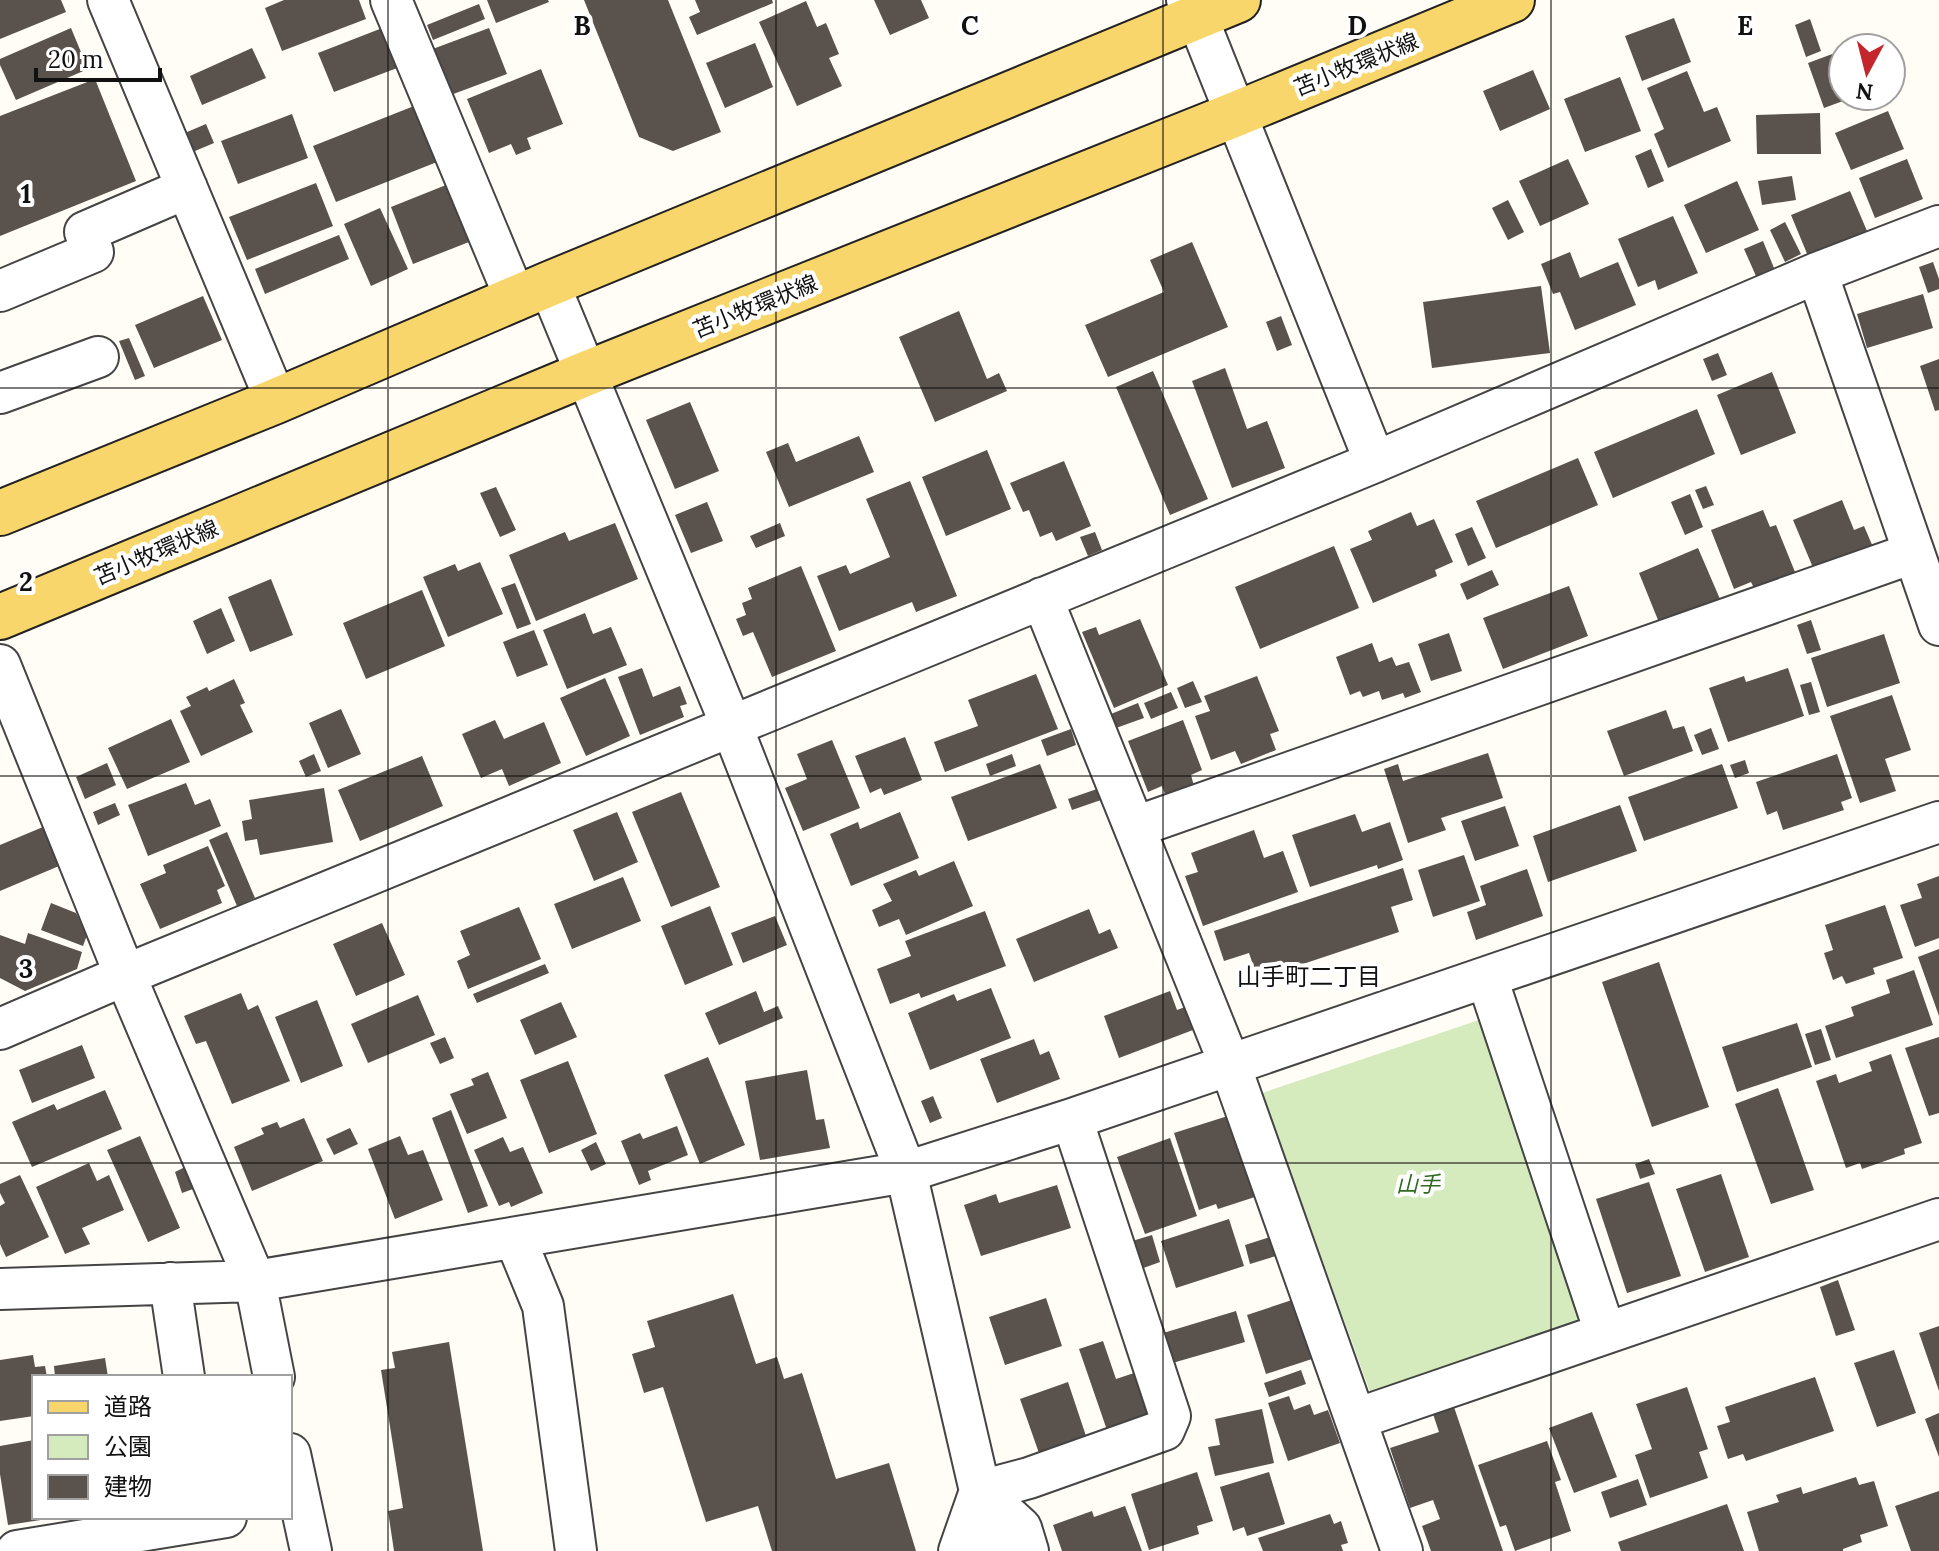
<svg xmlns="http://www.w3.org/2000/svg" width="1939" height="1551" viewBox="0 0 1939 1551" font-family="Lora,'Noto Sans JP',serif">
<rect width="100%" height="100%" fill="#fffdf5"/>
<path fill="#d5ebbd" d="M1482,1019L1582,1302L1576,1323L1370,1392L1262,1093Z"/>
<path fill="#5a524d" d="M0,0H61L66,12L0,39Z
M284,0H359L366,19L282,51L265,8Z
M487,0H548L549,2L496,23Z
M584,0H668L721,132L673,151L639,137Z
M695,0H772L773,3L697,35L689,17L700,12Z
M874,0H921L929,18L890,35Z
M806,1L817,27L826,23L839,54L829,58L842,86L797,106L759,22Z
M479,4L485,19L433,40L427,25Z
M1674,18L1691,62L1642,81L1625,36Z
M1810,19L1821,51L1806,57L1795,25Z
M390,25L405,65L334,92L318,53Z
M71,28L88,69L16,100L0,65V59Z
M489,28L507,74L448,96L430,50Z
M1879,37L1883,48H1850Z
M755,43L773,87L725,108L706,63Z
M252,48L266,78L202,105L190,76Z
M1843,50V93L1840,94L1843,101L1824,108L1808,63Z
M541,69L563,124L527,138L531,149L516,155L511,144L489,153L467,99Z
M1533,70L1550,109L1500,131L1483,91Z
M1687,71L1704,112L1717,107L1731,141L1668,168L1654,134L1664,129L1647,88Z
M1620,77L1641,131L1585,152L1564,99Z
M95,79L136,181L0,236V116Z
M414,106L437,162L336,202L313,146Z
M1888,111L1904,149L1851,170L1835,133Z
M1820,113L1821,154H1757L1756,115Z
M292,114L308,158L238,184L221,141Z
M206,124L214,143L188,154L180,135Z
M1651,149L1664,181L1648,188L1635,156Z
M1568,159L1589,204L1540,226L1519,181Z
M1907,159L1923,199L1875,218L1859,178Z
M1792,176L1796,200L1762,205L1758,181Z
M1737,181L1759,230L1706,253L1684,205Z
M316,183L333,226L247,260L229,217Z
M446,185L469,242L413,264L391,207Z
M1850,191L1867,231L1808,256L1791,215Z
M1508,200L1524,232L1508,240L1492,208Z
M380,208L408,269L371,286L344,224Z
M1673,216L1698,273L1658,290L1655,280L1638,287L1618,239Z
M1785,222L1801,254L1785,262L1770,230Z
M339,235L349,259L265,294L255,269Z
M1763,241L1774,268L1756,276L1744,249Z
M1192,242L1228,327L1108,377L1085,325L1164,292L1150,260Z
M1570,252L1580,278L1618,262L1636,305L1575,330L1560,292L1553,294L1541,264Z
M1933,262L1939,279V289L1928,293L1919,267Z
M1541,286L1550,353L1432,368L1423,302Z
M1923,294L1933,328L1867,348L1857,314Z
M203,296L222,340L154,368L135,325Z
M959,311L987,379L999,373L1007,391L935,422L899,337Z
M1281,316L1292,345L1277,351L1266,322Z
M129,338L145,376L135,380L119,341Z
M1718,353L1727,375L1712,381L1703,359Z
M1939,359V410L1935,411L1920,366Z
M1225,368L1247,429L1267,421L1285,468L1232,488L1192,381Z
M1153,371L1208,499L1170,515L1116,387Z
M1772,372L1796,433L1741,455L1717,395Z
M690,402L719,471L675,489L646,420Z
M1697,409L1715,454L1613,498L1594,452Z
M859,436L874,472L789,507L766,452L788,443L796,462Z
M987,450L1011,509L946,536L922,477Z
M1578,458L1598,505L1496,548L1476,501Z
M1064,461L1091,526L1056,541L1052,532L1040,537L1029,510L1023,512L1010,483Z
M910,481L957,596L916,612L912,602L839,631L817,576L846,565L850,574L890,557L866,499Z
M1706,486L1714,505L1703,509L1695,490Z
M496,487L516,530L500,537L480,493Z
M1690,494L1703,527L1685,535L1671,502Z
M1842,500L1854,530L1864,526L1873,547L1814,570L1793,520Z
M707,502L723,541L691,553L675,515Z
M1763,510L1770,527L1776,525L1795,572L1754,588L1751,582L1734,589L1711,530Z
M1411,512L1417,526L1434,519L1453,562L1435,570L1437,576L1373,603L1350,549L1372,540L1368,531Z
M615,523L638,579L536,621L509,555L565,532L569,541Z
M780,523L785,536L756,548L750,536Z
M1472,527L1486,558L1468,566L1455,534Z
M1095,532L1102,550L1088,556L1080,537Z
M1334,546L1359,608L1260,649L1235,587Z
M1698,548L1720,599L1660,625L1639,573Z
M480,562L503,614L448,637L423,577L455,564L458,571Z
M801,566L836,651L772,677L753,632L743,636L736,619L746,615L742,603L752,599L748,588Z
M1492,570L1499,585L1467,600L1460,584Z
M271,579L293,635L250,652L228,597Z
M515,583L531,624L517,629L501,588Z
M1569,586L1588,636L1503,669L1483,618Z
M422,590L445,646L366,679L343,623Z
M221,608L235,641L207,654L193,621Z
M585,613L593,634L611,627L627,665L567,689L543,630Z
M1140,619L1168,685L1114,708L1082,632L1096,627L1099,635Z
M1811,620L1821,650L1807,654L1797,625Z
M534,630L548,665L517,677L503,642Z
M1449,633L1462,671L1431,681L1418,644Z
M1884,634L1900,683L1827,707L1811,658Z
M1372,643L1379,662L1392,657L1396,666L1409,662L1421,692L1405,698L1403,693L1382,700L1379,691L1363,697L1360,691L1350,695L1336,657Z
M642,668L653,697L680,686L687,704L680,706L684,717L640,735L618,677Z
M1788,668L1804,716L1728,742L1709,688L1744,676L1746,682Z
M1036,674L1058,729L945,772L934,742L978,726L968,700Z
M1257,676L1279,731L1270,734L1276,750L1241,764L1235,751L1211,760L1195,716L1210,711L1204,696Z
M605,678L630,736L586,756L560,698Z
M234,679L245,703L240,705L253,732L201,756L180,711L191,706L186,697L207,687L209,691Z
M1193,681L1202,702L1185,708L1177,688Z
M1811,682L1820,712L1809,715L1800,685Z
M1171,692L1178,708L1151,719L1144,703Z
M1892,695L1911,750L1885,759L1896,791L1860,803L1830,716Z
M1138,703L1144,718L1116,728L1111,714Z
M341,709L361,754L328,768L309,723Z
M1666,710L1673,729L1684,726L1693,751L1624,776L1607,731Z
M171,719L190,762L127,789L108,748Z
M495,720L504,739L544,722L561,763L509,786L502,769L481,778L462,734Z
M1183,720L1202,770L1191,775L1194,786L1166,797L1162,786L1148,792L1128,741Z
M1711,728L1719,749L1702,755L1694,735Z
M1071,729L1076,745L1047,756L1041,740Z
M905,737L922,780L884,795L881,788L870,793L855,756Z
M832,740L860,808L803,831L785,788L807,779L797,754Z
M1488,753L1503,798L1441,818L1446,830L1408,843L1384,769L1398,764L1403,781Z
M314,754L321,771L306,777L299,761Z
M1012,754L1016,766L990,776L986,764Z
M1837,754L1852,798L1841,802L1844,810L1783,830L1777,811L1767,815L1756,782Z
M422,756L443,806L360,841L338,790Z
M1745,760L1749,773L1735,778L1730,765Z
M107,763L116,785L85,799L76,777Z
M1040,764L1057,808L968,841L951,797Z
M1722,764L1738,808L1644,841L1628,797Z
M186,783L195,805L210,799L221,826L148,856L128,805Z
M324,788L333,842L260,855L257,839L245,841L242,821L252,819L249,800Z
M1097,789L1101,800L1072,810L1068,799Z
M681,792L720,887L671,907L632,812Z
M115,803L120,815L98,825L93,812Z
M1620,805L1637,851L1548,882L1533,836Z
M1505,806L1519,846L1475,861L1461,821Z
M617,812L638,862L594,881L573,830Z
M900,812L919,858L851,886L830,834L858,822L860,829Z
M1355,814L1362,832L1390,822L1403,860L1378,869L1377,865L1310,887L1292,835Z
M43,827L59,866L0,891V845Z
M1254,830L1264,858L1283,851L1298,892L1203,926L1185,876L1198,872L1191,853Z
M227,832L255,898L237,906L209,840Z
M208,846L225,886L217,890L222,903L160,929L140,884L166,873L163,865Z
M1464,855L1480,901L1433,917L1418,870Z
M954,861L973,906L906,935L899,919L879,927L872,910L892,901L883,884L916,870L919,876Z
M1403,868L1413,900L1391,907L1399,932L1258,979L1249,953L1224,961L1214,931Z
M1527,869L1543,916L1476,940L1467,912L1486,905L1480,886Z
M1939,876V938L1915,947L1900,905L1922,898L1917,884Z
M623,877L641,921L572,949L554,904Z
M51,903L76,913L87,935L83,946L41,930Z
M1885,905L1903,958L1873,968L1875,974L1846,984L1842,976L1833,980L1824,953L1833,950L1825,925Z
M710,906L733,965L685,985L661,926Z
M519,907L541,959L468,989L457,961L470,955L460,931Z
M1089,909L1099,934L1110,929L1118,948L1034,982L1016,939Z
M985,911L1006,966L921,998L919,993L890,1004L877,969L911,956L905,941Z
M775,916L787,945L743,963L731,933Z
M382,923L405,975L356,996L333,944Z
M28,933L82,952L77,969L25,991L0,978V935L25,944Z
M1939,949V1016L1918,957Z
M1659,962L1709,1107L1652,1127L1602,982Z
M545,964L549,973L477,1003L473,994Z
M1914,970L1933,1025L1836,1058L1825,1026L1854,1016L1851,1007L1890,993L1886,980Z
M991,988L1011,1038L930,1070L908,1013L954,994L957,1001Z
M756,991L764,1012L778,1006L783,1018L719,1045L705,1013Z
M1170,991L1177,1010L1185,1007L1193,1030L1119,1058L1104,1016Z
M241,993L248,1010L258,1005L290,1081L232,1104L206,1041L196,1044L184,1016Z
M418,995L435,1035L368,1063L351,1024Z
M317,1000L343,1066L301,1083L275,1017Z
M561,1002L577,1037L535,1055L520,1020Z
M1797,1023L1812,1067L1737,1092L1722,1047Z
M1821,1029L1831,1060L1815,1065L1805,1034Z
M445,1037L454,1058L440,1064L430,1043Z
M1939,1037V1113L1929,1116L1905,1048Z
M1034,1039L1040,1055L1049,1051L1060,1079L997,1103L980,1059Z
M82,1045L95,1078L32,1103L19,1070Z
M1891,1054L1922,1143L1904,1149L1905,1154L1862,1169L1860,1163L1846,1168L1816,1081L1836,1074L1839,1083L1872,1071L1869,1062Z
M708,1057L745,1145L700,1164L664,1075Z
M568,1061L597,1134L549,1153L520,1080Z
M807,1070L816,1120L824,1119L830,1148L760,1160L745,1081Z
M488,1072L507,1118L467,1134L450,1094L474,1085L471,1079Z
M1778,1088L1814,1190L1771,1204L1735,1104Z
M105,1090L122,1129L32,1167L12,1122L54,1104L57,1110Z
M933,1096L942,1118L930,1123L921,1101Z
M451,1110L488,1206L468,1213L432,1118Z
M1231,1115L1258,1196L1218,1209L1216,1204L1199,1210L1174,1133Z
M304,1118L323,1161L252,1191L234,1147L264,1134L261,1128L277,1122L280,1128Z
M677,1126L688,1155L648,1171L651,1180L639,1185L621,1141L640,1133L643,1139Z
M350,1128L358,1144L334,1155L326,1139Z
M140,1136L180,1228L148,1242L107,1150Z
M400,1136L408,1155L423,1150L443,1200L395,1219L368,1149Z
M503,1137L510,1152L523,1147L543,1193L511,1207L509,1202L499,1206L474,1150Z
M1170,1138L1197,1216L1145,1234L1117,1157Z
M596,1142L606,1164L591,1171L581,1150Z
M1649,1159L1655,1174L1640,1179L1635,1164Z
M89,1163L97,1181L109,1175L124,1210L82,1228L90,1244L65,1254L36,1187Z
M185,1167L193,1189L182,1193L175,1172Z
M1721,1174L1749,1257L1705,1272L1676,1189Z
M20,1175L49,1237L6,1257L0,1244V1206L5,1203L0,1193V1184Z
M1649,1182L1681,1276L1627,1293L1596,1199Z
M1057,1185L1071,1228L981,1256L964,1205L996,1194L999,1203Z
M1229,1219L1244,1266L1176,1288L1161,1241Z
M1152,1235L1160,1262L1138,1270L1129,1242Z
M1270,1237L1276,1256L1250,1264L1245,1245Z
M1838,1280L1855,1330L1836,1336L1820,1287Z
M733,1294L756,1364L777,1357L784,1379L802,1373L836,1479L889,1463L916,1551H772L758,1506L706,1522L663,1387L644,1393L632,1354L655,1347L647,1321Z
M1046,1298L1062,1346L1005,1365L989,1317Z
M1292,1300L1312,1359L1266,1374L1247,1315Z
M1236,1311L1245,1342L1169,1364L1160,1334Z
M1939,1326V1391L1919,1333Z
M1103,1341L1116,1379L1134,1373L1149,1419L1108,1433L1079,1349Z
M449,1342L483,1551H394L388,1511L403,1508L381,1370L395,1368L392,1352Z
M1894,1350L1916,1413L1877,1427L1854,1363Z
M33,1355L35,1367L45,1366L47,1377H34V1416L0,1421V1360Z
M105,1358L108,1377H55L54,1366Z
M1301,1370L1306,1384L1269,1397L1264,1383Z
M1815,1377L1834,1431L1746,1461L1743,1454L1728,1459L1717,1426L1730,1422L1725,1407Z
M1068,1382L1087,1439L1040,1456L1020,1399Z
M1687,1387L1708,1449L1699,1452L1708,1478L1650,1498L1635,1455L1652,1449L1636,1404Z
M1289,1396L1294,1410L1310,1404L1314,1415L1328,1410L1340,1443L1288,1461L1268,1403Z
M1454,1407L1480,1484L1503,1551H1431L1422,1526L1440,1519L1433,1500L1410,1508L1390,1448L1439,1432L1433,1414Z
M1262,1409L1274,1463L1215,1476L1208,1447L1220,1445L1215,1419Z
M1592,1412L1617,1477L1574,1493L1549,1428Z
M1939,1413V1457L1925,1419Z
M34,1440V1517L47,1519L8,1525L0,1474V1446Z
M1547,1441L1561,1480L1555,1482L1571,1531L1515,1551L1506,1525L1500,1527L1478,1465Z
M1197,1472L1213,1521L1197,1526L1199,1534L1149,1550L1131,1494Z
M1269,1472L1285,1524L1247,1536L1244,1527L1233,1531L1220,1487Z
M1856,1477L1859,1485L1874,1481L1888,1526L1860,1535L1862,1542L1843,1549V1551H1759L1747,1512L1779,1502L1776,1495L1801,1487L1803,1494Z
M1638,1479L1647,1505L1610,1518L1601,1492Z
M1939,1491V1551H1911L1895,1506Z
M1727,1504L1744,1551H1621L1618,1542Z
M1125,1506L1142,1551H1062L1053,1525L1092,1511L1094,1517Z
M1330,1514L1334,1524L1341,1521L1348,1543L1341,1545L1343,1551H1263L1258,1538Z"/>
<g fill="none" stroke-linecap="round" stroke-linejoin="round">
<defs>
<path id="minor" d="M108,0L276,401
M391,0L516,300
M1187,0L1197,17L1375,462
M1817,273L1939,625
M549,284L732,727L906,1172L980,1491L998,1551
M0,291L93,252L85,232L187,188
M0,393L98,357
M1042,598L1230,1065L1402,1551
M0,665L125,975L255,1281L274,1377
M1135,827L1913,553
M1487,978L1605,1332
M0,1029L125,975L1375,462L1817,273L1939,226
M515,1238L543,1306L576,1551
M170,1283L184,1377
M0,1289L255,1281L906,1172L1072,1119L1939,822
M1356,1419L1939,1219
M290,1454L311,1551
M980,1491L1029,1478L1164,1430L1170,1416L1072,1119
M980,1491L1021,1528L1028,1551
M17,1551L226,1517
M959,1551L980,1491"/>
<path id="major" d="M0,513L276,401L549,284L1238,0
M0,617L585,374L1236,114L1512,0"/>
</defs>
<use href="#minor" stroke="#444" stroke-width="44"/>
<use href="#major" stroke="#222" stroke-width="48"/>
<use href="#minor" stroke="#fff" stroke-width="40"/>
<use href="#major" stroke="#f9d66b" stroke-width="44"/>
</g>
<path fill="none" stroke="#111" stroke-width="2" stroke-opacity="0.55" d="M388,0V1551M776,0V1551M1163,0V1551M1551,0V1551M0,388H1939M0,776H1939M0,1163H1939"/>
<g text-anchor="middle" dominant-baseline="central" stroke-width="8" stroke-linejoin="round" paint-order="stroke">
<g font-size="22" fill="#111" stroke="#fff">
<text transform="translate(1356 64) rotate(-22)">苫小牧環状線</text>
<text transform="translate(755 306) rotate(-22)">苫小牧環状線</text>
<text transform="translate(156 552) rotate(-23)">苫小牧環状線</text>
</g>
<g font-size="22" font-style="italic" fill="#2f6b1f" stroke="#fff">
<text x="1418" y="1184">山手</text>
</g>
<g font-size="24" fill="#111" stroke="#fff">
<text x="1309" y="976">山手町二丁目</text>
</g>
</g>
<g font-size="26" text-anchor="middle" font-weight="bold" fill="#111" stroke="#fff" stroke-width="8" stroke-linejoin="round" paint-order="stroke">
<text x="582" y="35">B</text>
<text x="970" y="35">C</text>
<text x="1357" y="35">D</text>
<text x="1745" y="35">E</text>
<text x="26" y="203">1</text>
<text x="26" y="591">2</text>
<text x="26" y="978">3</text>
</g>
<rect x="32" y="1375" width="260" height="144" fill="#ffffff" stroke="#a0a0a0" stroke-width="2"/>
<rect x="48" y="1401" width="40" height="12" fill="#f9d66b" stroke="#a0a0a0" stroke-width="2"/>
<text x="104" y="1415" font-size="24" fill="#111111">道路</text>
<rect x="48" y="1435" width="40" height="24" fill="#d5ebbd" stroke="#a0a0a0" stroke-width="2"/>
<text x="104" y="1455" font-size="24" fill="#111111">公園</text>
<rect x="48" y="1475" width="40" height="24" fill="#5a524d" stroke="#a0a0a0" stroke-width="2"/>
<text x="104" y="1495" font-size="24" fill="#111111">建物</text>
<g transform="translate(1867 72) rotate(187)"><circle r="38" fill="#ffffff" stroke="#a0a0a0" stroke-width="2"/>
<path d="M0-6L14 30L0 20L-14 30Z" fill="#c4262e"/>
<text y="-12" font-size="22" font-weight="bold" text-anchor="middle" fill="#111111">N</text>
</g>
<path d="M36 68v12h124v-12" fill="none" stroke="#111111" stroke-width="4"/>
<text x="48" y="68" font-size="24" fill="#111111" stroke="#ffffff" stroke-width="6" paint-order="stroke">20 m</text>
</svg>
